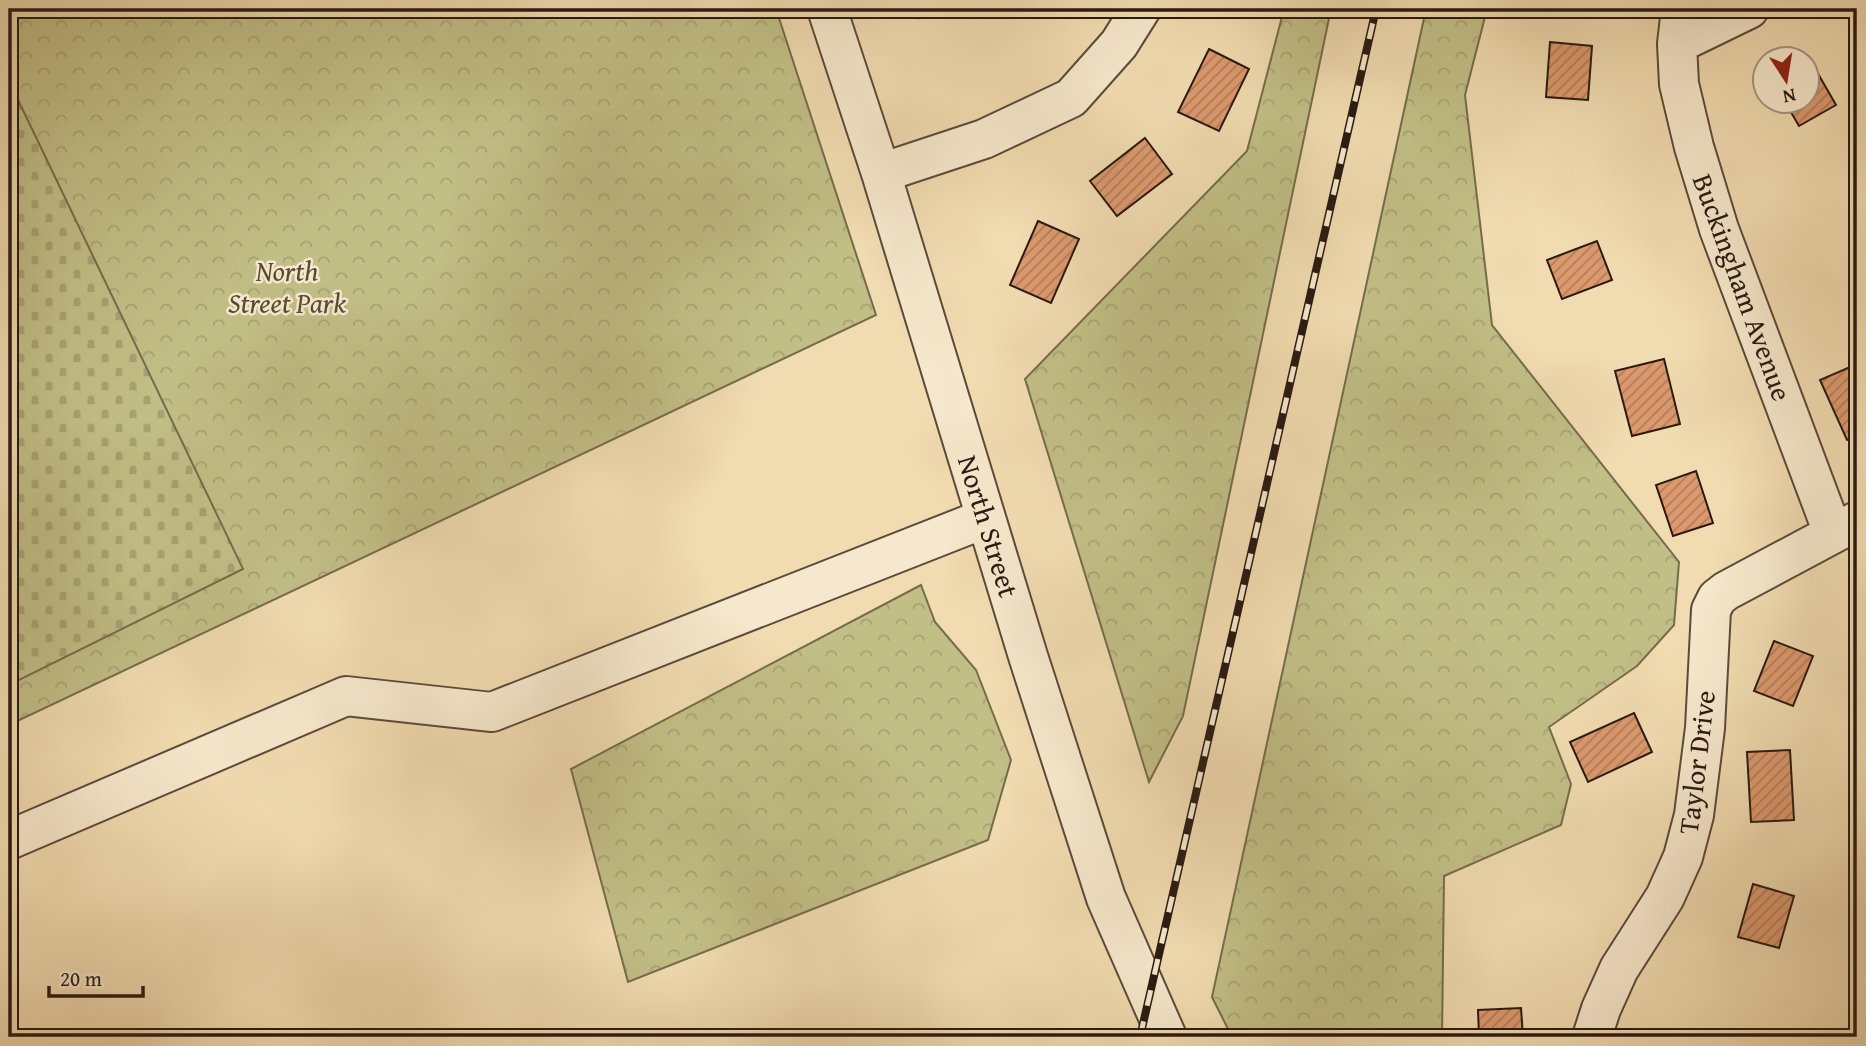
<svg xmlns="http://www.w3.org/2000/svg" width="1866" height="1046" viewBox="0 0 1866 1046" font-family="'Gentium Book Plus',serif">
<defs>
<pattern id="forest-crowns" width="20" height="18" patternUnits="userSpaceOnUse" patternTransform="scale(1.75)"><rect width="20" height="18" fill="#c1be86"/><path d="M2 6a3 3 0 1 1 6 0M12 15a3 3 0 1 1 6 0" fill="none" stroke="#a6a373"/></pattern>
<pattern id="cemetery-stones" width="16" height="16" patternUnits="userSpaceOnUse" patternTransform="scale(1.75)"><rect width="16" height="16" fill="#c1be86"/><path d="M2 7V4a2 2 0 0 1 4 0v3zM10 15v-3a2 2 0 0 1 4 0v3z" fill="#a6a373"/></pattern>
<pattern id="building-hatch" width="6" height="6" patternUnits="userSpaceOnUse" patternTransform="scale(1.75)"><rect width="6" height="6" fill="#dc996e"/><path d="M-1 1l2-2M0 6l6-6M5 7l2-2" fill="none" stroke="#b37c59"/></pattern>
</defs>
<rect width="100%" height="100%" fill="#f1dbb0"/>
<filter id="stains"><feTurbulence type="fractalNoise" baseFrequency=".00286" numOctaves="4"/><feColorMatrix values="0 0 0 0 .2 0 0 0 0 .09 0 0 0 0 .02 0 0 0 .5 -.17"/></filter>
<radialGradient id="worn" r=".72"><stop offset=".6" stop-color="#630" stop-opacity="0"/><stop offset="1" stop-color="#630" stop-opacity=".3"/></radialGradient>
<path fill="url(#forest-crowns)" stroke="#766c4c" stroke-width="2" d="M9,9H776L876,315L9,725Z
M1284,9H1331L1183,716L1149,782L1025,379L1247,151Z
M1426,9H1487L1465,95L1492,325L1679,562L1674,625L1637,666L1549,727L1571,784L1561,825L1444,876L1442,1037H1232L1212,997Z
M921,585L935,622L976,670L1011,760L988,840L628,982L571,769Z"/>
<path fill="url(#cemetery-stones)" stroke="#766c4c" stroke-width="2" d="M9,81L243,569L9,685Z"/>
<path fill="url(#building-hatch)" stroke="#2a1a12" stroke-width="2" d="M918,9H983L919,18Z
M1229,9H1263L1262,15Z
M1550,42L1592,46L1588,100L1546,97Z
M1209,49L1249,69L1219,131L1178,112Z
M1809,58L1836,105L1799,126L1785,102H1806V60Z
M1145,138L1172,174L1117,216L1090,181Z
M1038,221L1079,239L1051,303L1010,285Z
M1597,241L1612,280L1562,299L1547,260Z
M1664,359L1680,424L1632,436L1615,371Z
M1857,364V435L1847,440L1820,380Z
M1696,471L1713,523L1673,536L1656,485Z
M1774,641L1813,656L1793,706L1754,691Z
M1634,713L1652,752L1588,782L1570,742Z
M1790,750L1794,820L1751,822L1747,752Z
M1753,884L1794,896L1779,948L1738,937Z
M1521,1008L1523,1037H1479L1478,1010Z"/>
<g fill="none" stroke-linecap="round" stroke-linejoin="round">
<defs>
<path id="minor" d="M827,9L881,173L1028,656L1106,898L1167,1037
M1681,9L1677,44L1679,84L1694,147L1719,229L1833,533
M1677,44L1749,9
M881,173L984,139L1071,98L1119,44L1141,9
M9,840L346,696L492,712L986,518
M1592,1037L1601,1009L1619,969L1665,897L1683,857L1694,815L1705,728L1711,610L1717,598L1726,591L1857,521"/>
</defs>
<use href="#minor" stroke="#5c4a3a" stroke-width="42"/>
<use href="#minor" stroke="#f6e8cc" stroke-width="38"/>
<defs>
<path id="rail" d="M1140,1037L1376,9"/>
</defs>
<use href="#rail" stroke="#2a1a12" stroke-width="8"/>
<use href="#rail" stroke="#f6e8cc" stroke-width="5" stroke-dasharray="16" stroke-linecap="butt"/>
</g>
<g text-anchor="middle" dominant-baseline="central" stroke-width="5" stroke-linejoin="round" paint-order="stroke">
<g font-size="28" font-style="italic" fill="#574b35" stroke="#f6e8cc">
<text x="287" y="270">North<tspan x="287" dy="32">Street Park</tspan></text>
</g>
<g font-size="28" fill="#2a1a12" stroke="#f6e8cc">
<text transform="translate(1743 287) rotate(70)">Buckingham Avenue</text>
<text transform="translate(989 526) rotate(73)">North Street</text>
<text transform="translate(1696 762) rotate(-83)">Taylor Drive</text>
</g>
</g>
<rect width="1866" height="1046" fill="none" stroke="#f1dbb0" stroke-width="35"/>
<rect x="10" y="10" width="1845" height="1025" fill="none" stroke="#2a1a12" stroke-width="3.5"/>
<rect x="18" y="18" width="1831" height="1011" fill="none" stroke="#2a1a12" stroke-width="2"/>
<g transform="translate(1786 80) rotate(168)"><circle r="33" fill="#f6e8cc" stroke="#a49682" stroke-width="2"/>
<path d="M0-5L12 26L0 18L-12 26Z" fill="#8f2418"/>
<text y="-10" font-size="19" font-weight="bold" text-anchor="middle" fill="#2a1a12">N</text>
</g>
<path d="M49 986v10h94v-10" fill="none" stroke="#2a1a12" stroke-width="3.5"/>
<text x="60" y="986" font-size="21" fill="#2a1a12" stroke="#f6e8cc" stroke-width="5" paint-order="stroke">20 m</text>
<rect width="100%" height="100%" filter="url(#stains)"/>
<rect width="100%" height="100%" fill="url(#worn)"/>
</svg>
